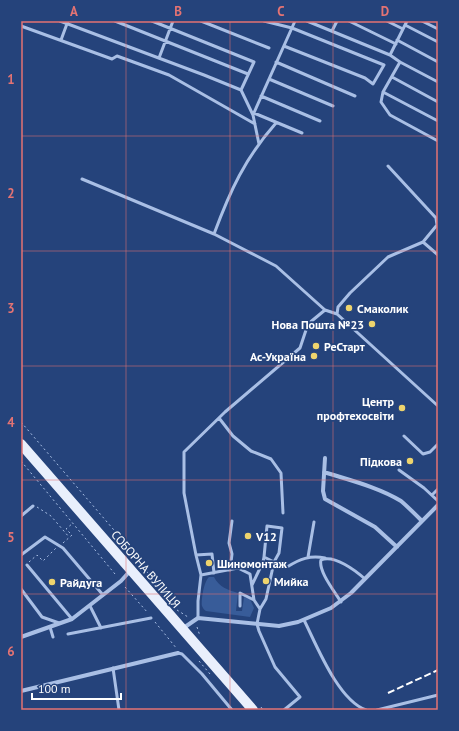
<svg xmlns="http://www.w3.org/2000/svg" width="459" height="731" viewBox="0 0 459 731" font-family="'PT Sans',sans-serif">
<rect width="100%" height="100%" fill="#25437b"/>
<path fill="#385c99" d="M209,577H214C219,587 228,590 238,593L236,611H242L244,597L250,599L254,608L250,617L206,611C204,610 203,608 202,606C201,600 204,581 209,577Z"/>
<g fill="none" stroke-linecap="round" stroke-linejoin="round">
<path stroke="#a9bfe5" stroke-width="1" stroke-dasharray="2 3" stroke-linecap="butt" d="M21,422L132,551L162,593
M21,461L115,574
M37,507L51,516L69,537
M63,543L72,535L66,529L73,523
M29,562L37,555L43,561L56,548
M125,587L148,613
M177,610L188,617
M155,622L177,649
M197,627L200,636
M199,661L210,674
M261,707L263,710"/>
<path stroke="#a9bfe5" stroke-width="3" d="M60,21L204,75L241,90
M115,21L248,74
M152,21L254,62L241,90L253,115
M201,21L269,48
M264,21L292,28L384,65L373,84L365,78L284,46
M307,21L390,55
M349,21L396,44
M387,21L403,29
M422,21L438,29
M405,25L438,42
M21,26L112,59L117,56L169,75L255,124
M332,31L337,21
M61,40L68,21
M397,40L438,62
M159,58L173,21
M276,62L355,96
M400,62L390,55L407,21
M392,77L438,102
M269,79L333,106
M438,82L400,62L383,92L381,102L390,115L438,141
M383,92L438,121
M261,96L320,121
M254,113L302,133
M259,144L253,115L295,21
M82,179L214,234L276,266L325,310L337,314L438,406
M214,234C230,191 245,158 276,123
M423,242L438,255
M337,314L338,307L350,293L388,257L423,242L437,225L436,218L388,166
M219,418L233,436L251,451L271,459L281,473L283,513
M404,436L423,454L430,452L438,444
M399,470L424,488L438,501
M432,495L438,489
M21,516L33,506
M21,555L45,537L63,548L103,595
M196,555L212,554L214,573
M308,557L314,522
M274,562L279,553L282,528L267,526L264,557L274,562L266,599L260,609L257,624L259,631L275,667L300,697L284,710
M27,565L72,619
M287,567C300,559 310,555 325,558
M230,570L232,554L229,543L232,521
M201,575L238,568L250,574L254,600L260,609
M252,585L263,562L264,557
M21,589L42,617L59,623
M341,602C335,592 318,571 321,560C334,554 356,571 365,579
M90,606L101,628
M240,606V593L254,600
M198,618V601L201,575L196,555L184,493V452L225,412L300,348L308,324L325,310
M304,620C317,646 338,700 366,710
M50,627L53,637
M68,634L151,618
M178,653L182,654L202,674L232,710
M113,668L119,710
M377,710L438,695"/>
<path stroke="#a9bfe5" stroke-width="4" d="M325,458L323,491L325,499L375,527L397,547
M324,472C349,480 378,487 401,501C408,507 415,514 422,521
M182,629L198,618L279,626L298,622L331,608L351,593L438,505
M21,637L72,619L121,581L130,571
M21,691L178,653"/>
<path stroke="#e9effc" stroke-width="10" d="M21,444L253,710"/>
<path stroke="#fff" stroke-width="2" stroke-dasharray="7 3" stroke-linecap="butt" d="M388,693L438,670"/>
</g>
<path fill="none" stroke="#e47373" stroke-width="1" stroke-opacity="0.55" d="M126,21V710M230,21V710M333,21V710M21,136H438M21,251H438M21,366H438M21,480H438M21,594H438"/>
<g fill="#eed46d" stroke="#25437b" stroke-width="1.5">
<circle cx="349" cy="308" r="4"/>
<circle cx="372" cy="324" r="4"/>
<circle cx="316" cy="346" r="4"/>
<circle cx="314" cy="356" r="4"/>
<circle cx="402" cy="408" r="4"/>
<circle cx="410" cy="461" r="4"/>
<circle cx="248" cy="536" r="4"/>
<circle cx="209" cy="563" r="4"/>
<circle cx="266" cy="581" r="4"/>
<circle cx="52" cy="582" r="4"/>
</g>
<g text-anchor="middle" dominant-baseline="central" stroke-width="3.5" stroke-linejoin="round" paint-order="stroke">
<g font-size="12" font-weight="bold" fill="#fff" stroke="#25437b" text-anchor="start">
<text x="357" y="308">Смаколик</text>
<text x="364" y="324" text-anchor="end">Нова Пошта №23</text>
<text x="324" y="346">РеСтарт</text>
<text x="306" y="356" text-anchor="end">Ас-Україна</text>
<text x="394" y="401" text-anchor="end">Центр<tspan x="394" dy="14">профтехосвіти</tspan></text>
<text x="402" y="461" text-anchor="end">Підкова</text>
<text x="256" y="536">V12</text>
<text x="217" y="563">Шиномонтаж</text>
<text x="274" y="581">Мийка</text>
<text x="60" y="582">Райдуга</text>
</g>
<g font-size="12" fill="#fff" stroke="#25437b">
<text transform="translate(146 569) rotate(49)">СОБОРНА ВУЛИЦЯ</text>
</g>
</g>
<rect width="459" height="731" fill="none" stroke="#25437b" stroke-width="44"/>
<path d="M32 693v6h89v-6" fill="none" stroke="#ffffff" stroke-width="2"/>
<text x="38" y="693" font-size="12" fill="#ffffff" stroke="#25437b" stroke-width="3" paint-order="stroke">100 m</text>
<rect x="22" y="22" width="415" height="687" fill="none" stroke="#e47373" stroke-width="1.5"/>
<g font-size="13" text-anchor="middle" font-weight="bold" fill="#e47373">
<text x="74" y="16">A</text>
<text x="178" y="16">B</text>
<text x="281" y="16">C</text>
<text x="385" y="16">D</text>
<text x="11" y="84">1</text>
<text x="11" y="198">2</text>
<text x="11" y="313">3</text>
<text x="11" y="427">4</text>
<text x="11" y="542">5</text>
<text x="11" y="656">6</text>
</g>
</svg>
